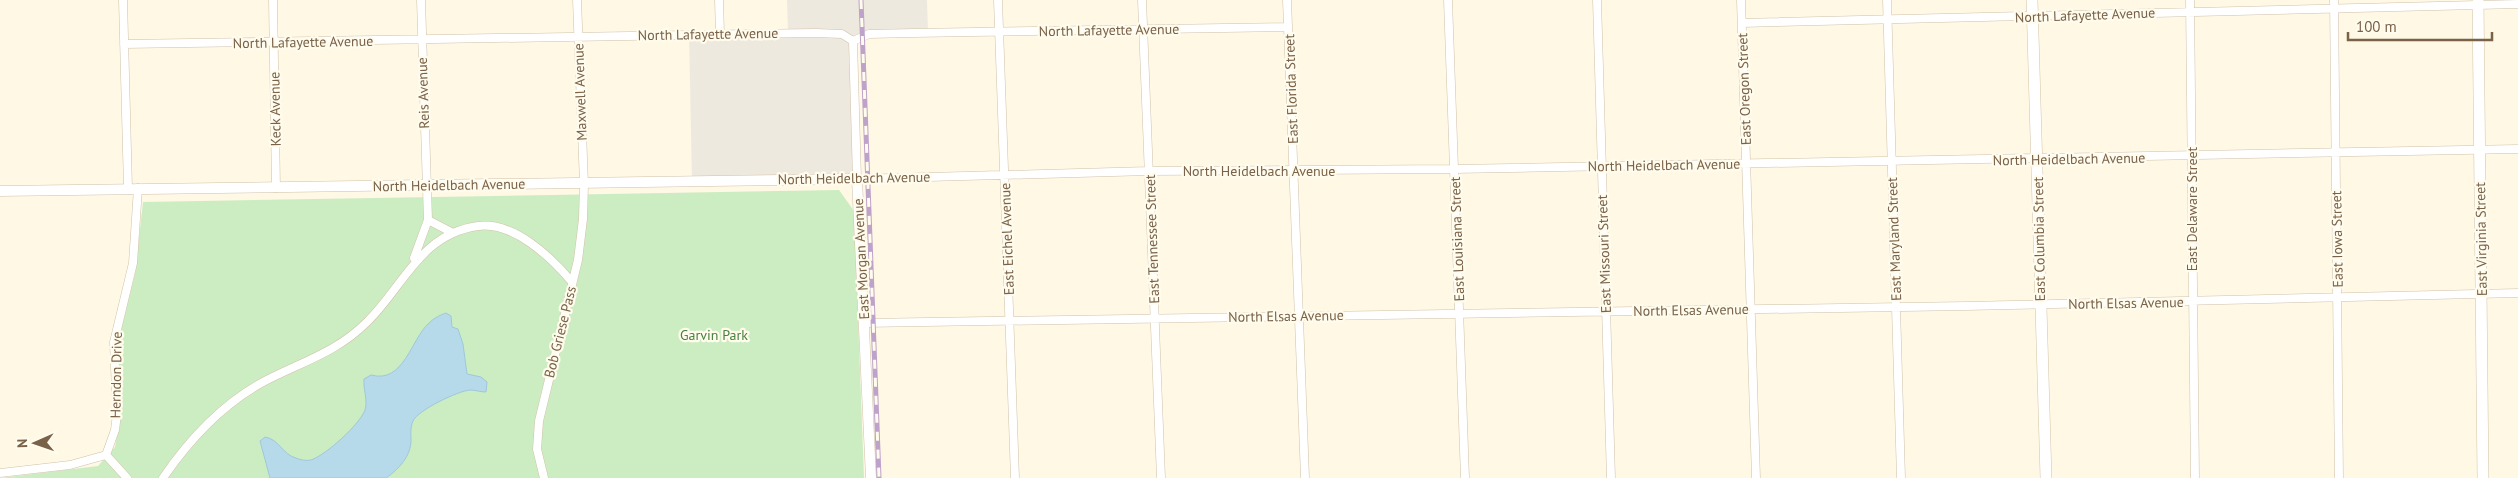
<svg xmlns="http://www.w3.org/2000/svg" width="2518" height="478" viewBox="0 0 2518 478" font-family="'PT Sans',sans-serif">
<rect width="100%" height="100%" fill="#fef8e5"/>
<path fill="#eee9df" d="M787,0H927L928,32L862,35L853,41L857,179L692,182L689,34L788,33Z"/>
<path fill="#ccedc2" d="M839,190L854,211L864,478H0L98,466L115,447L122,405L118,342L135,274L143,202Z"/>
<path fill="#b7daea" stroke="#9dc8dc" d="M446,313L451,316L452,327L458,329L463,344L467,374L481,377L487,382L486,392C481,392 475,390 470,390C458,391 418,410 413,421C410,428 411,433 411,440C411,456 399,469 386,478H270L260,441L265,437C279,439 283,455 296,458C300,460 307,461 311,460C326,455 360,424 365,410C368,400 363,389 364,379L371,375C404,384 411,339 429,323C434,318 440,315 446,313Z"/>
<g fill="none" stroke-linecap="round" stroke-linejoin="round">
<defs>
<path id="minor" d="M123,0L128,188
M273,0L276,188
M719,0L720,34
M998,0L1015,478
M1142,0L1161,478
M1287,0L1305,478
M1448,0L1465,478
M1597,0L1611,478
M1741,0L1756,478
M1887,0L1901,478
M2190,0L2195,478
M2334,0L2339,478
M1742,23L2518,4
M853,41L857,179L1149,171L1454,169L2518,149
M853,41L869,34L914,33L1288,27
M124,44L816,33L842,34L853,41
M428,220L453,233
M414,258L428,220L421,0
M864,323L1966,306L2518,293
M106,455L115,430L117,414L114,342L133,263L138,188
M106,455L127,478
M0,473L70,465L106,455
M163,478C189,440 223,404 263,382C301,362 336,353 367,322C404,286 420,234 478,226C513,221 551,257 572,282
M544,478L537,449L539,421L578,260L583,219L584,184L577,0"/>
<path id="tertiary" d="M0,191L857,179L871,478"/>
<path id="secondary" d="M2032,0L2046,478
M2478,0L2483,478"/>
</defs>
<use href="#minor" stroke="#d1c1aa" stroke-width="9"/>
<use href="#tertiary" stroke="#d1c1aa" stroke-width="11"/>
<use href="#secondary" stroke="#d4c3a7" stroke-width="12"/>
<use href="#minor" stroke="#fff" stroke-width="8"/>
<use href="#tertiary" stroke="#fff" stroke-width="10"/>
<use href="#secondary" stroke="#fff" stroke-width="11"/>
<defs>
<path id="rail" d="M861,0L879,478"/>
</defs>
<use href="#rail" stroke="#bea2c9" stroke-width="5"/>
<use href="#rail" stroke="#fffbed" stroke-width="3" stroke-dasharray="9" stroke-linecap="butt"/>
</g>
<g text-anchor="middle" dominant-baseline="central" stroke-width="4.5" stroke-linejoin="round" paint-order="stroke">
<g font-size="14" fill="#796248" stroke="#fffbed">
<text transform="translate(2085 15) rotate(-2)">North Lafayette Avenue</text>
<text transform="translate(1109 30) rotate(-1)">North Lafayette Avenue</text>
<text transform="translate(708 34) rotate(-1)">North Lafayette Avenue</text>
<text transform="translate(303 42) rotate(-1)">North Lafayette Avenue</text>
<text transform="translate(1291 89) rotate(-92)">East Florida Street</text>
<text transform="translate(1744 89) rotate(-92)">East Oregon Street</text>
<text transform="translate(580 92) rotate(-92)">Maxwell Avenue</text>
<text transform="translate(423 93) rotate(-92)">Reis Avenue</text>
<text transform="translate(275 109) rotate(-91)">Keck Avenue</text>
<text transform="translate(2069 159) rotate(-1)">North Heidelbach Avenue</text>
<text transform="translate(1664 165) rotate(-1)">North Heidelbach Avenue</text>
<text x="1259" y="171">North Heidelbach Avenue</text>
<text transform="translate(854 178) rotate(-1)">North Heidelbach Avenue</text>
<text transform="translate(449 185) rotate(-1)">North Heidelbach Avenue</text>
<text transform="translate(2192 209) rotate(-90)">East Delaware Street</text>
<text transform="translate(1007 239) rotate(-92)">East Eichel Avenue</text>
<text transform="translate(1152 239) rotate(-92)">East Tennessee Street</text>
<text transform="translate(1457 239) rotate(-92)">East Louisiana Street</text>
<text transform="translate(1894 239) rotate(-92)">East Maryland Street</text>
<text transform="translate(2039 239) rotate(-91)">East Columbia Street</text>
<text transform="translate(2337 239) rotate(-91)">East Iowa Street</text>
<text transform="translate(2481 239) rotate(-91)">East Virginia Street</text>
<text transform="translate(1604 254) rotate(-92)">East Missouri Street</text>
<text transform="translate(861 259) rotate(-93)">East Morgan Avenue</text>
<text transform="translate(2126 303) rotate(-1)">North Elsas Avenue</text>
<text transform="translate(1691 310) rotate(-1)">North Elsas Avenue</text>
<text transform="translate(1286 316) rotate(-1)">North Elsas Avenue</text>
<text transform="translate(560 332) rotate(-76)">Bob Griese Pass</text>
<text transform="translate(116 375) rotate(-89)">Herndon Drive</text>
</g>
<g font-size="14" fill="#47813e" stroke="#fffbed">
<text x="714" y="335">Garvin Park</text>
</g>
</g>
<g transform="translate(35 443) rotate(268)" stroke="#fffbed" stroke-width="4" paint-order="stroke">
<path d="M0-4L9 19L0 12L-9 19Z" fill="#796248"/>
<text y="-8" font-size="14" font-weight="bold" text-anchor="middle" fill="#796248">N</text>
</g>
<path d="M2348 32v8h144v-8" fill="none" stroke="#796248" stroke-width="2.5"/>
<text x="2356" y="32" font-size="15" fill="#796248" stroke="#fffbed" stroke-width="4" paint-order="stroke">100 m</text>
</svg>
